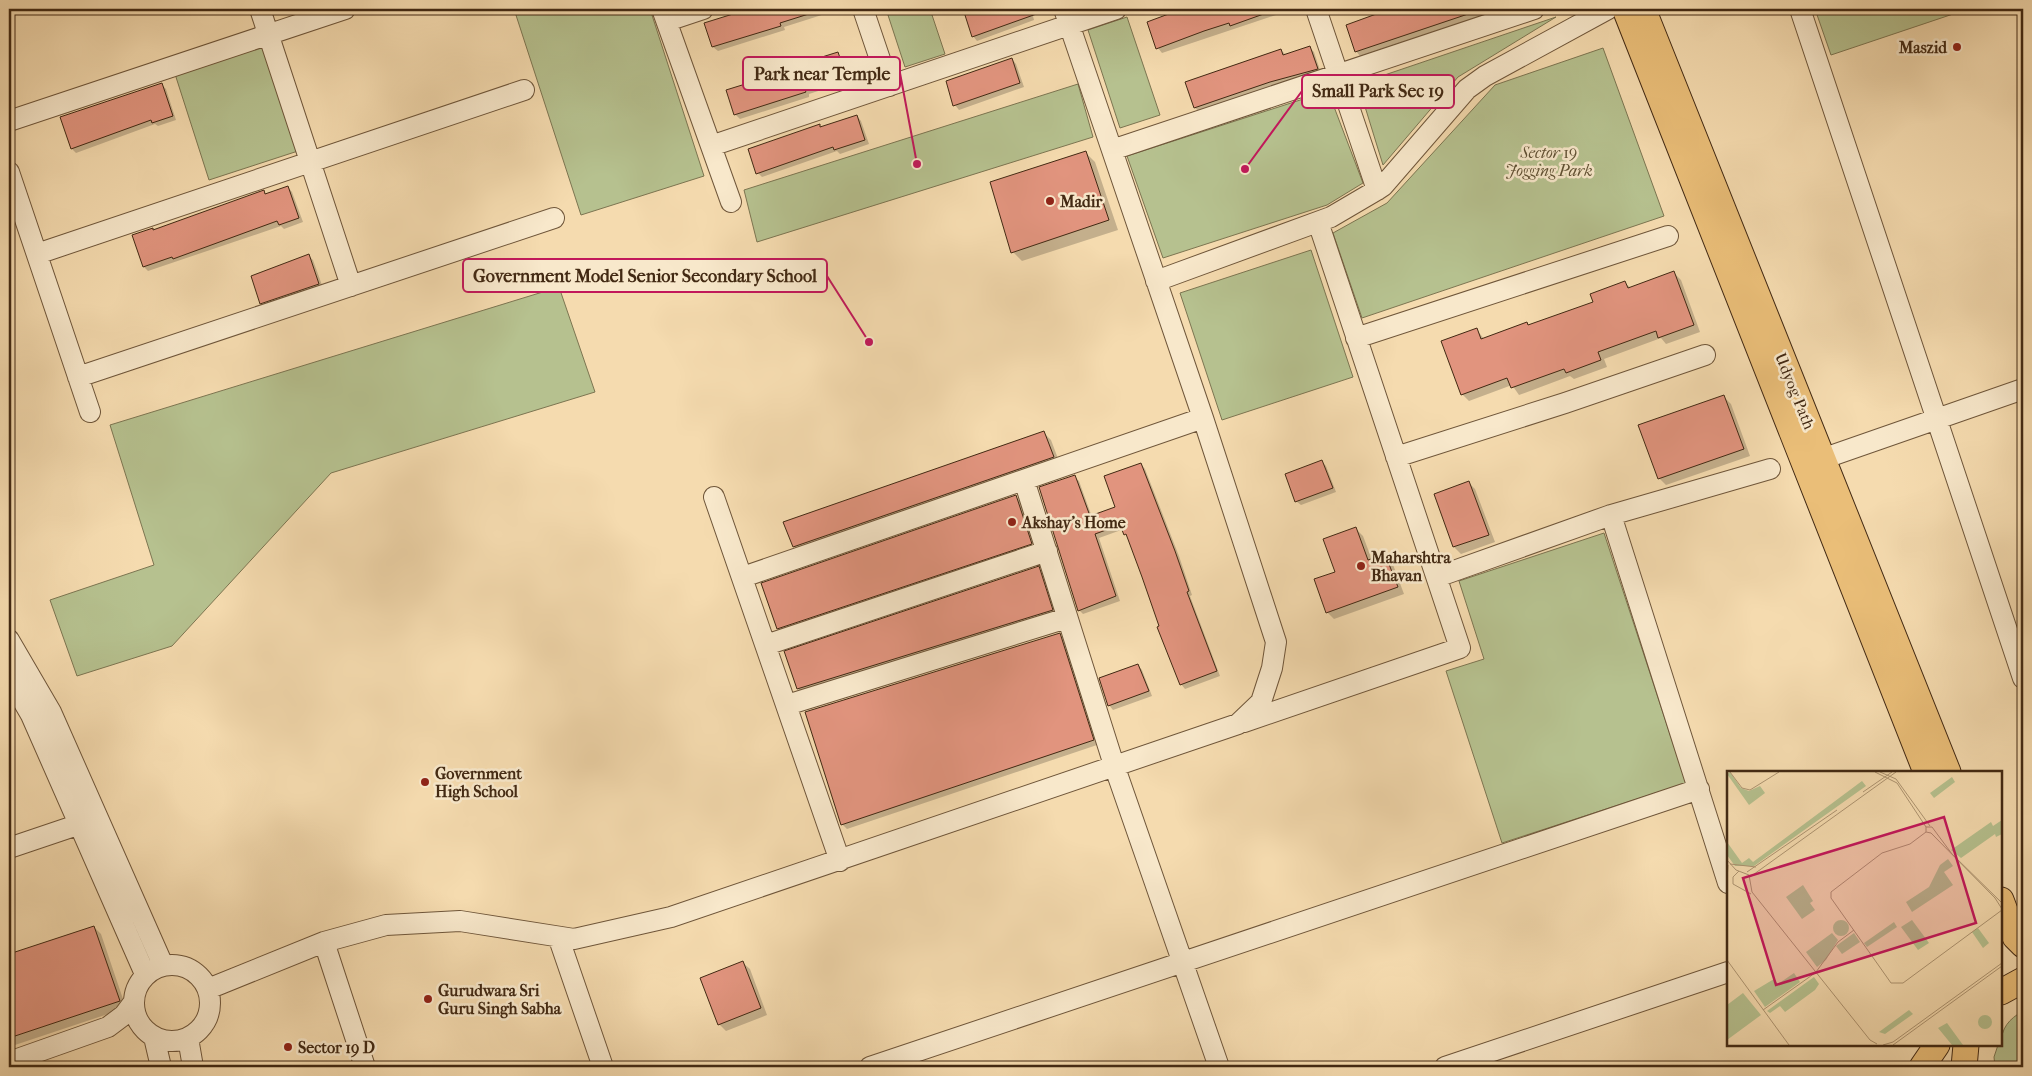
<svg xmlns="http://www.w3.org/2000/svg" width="2032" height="1076" viewBox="0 0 2032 1076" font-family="'IM FELL French Canon',serif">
<rect width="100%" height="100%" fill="#f5dbaf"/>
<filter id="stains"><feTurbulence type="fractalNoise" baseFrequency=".004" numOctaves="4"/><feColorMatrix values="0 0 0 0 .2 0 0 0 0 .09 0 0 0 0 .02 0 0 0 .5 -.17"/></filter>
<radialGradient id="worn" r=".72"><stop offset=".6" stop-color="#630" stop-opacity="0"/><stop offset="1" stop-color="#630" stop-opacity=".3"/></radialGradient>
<path fill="#b6c18f" stroke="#7c7551" d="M514,9H650L704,176L581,215Z
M886,9H930L945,54L905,67Z
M1815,9H1968L1831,55Z
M1127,17L1160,115L1120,128L1088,30Z
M1556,17L1458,77L1383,165L1358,84Z
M264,46L298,151L209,180L175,74Z
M1603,48L1664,216L1362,318L1333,233L1387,203L1495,85Z
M1078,84L1093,137L757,242L744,190Z
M1328,91L1363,183L1327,205L1163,258L1127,156Z
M1311,250L1353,377L1222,420L1180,293Z
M559,287L595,392L331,473L172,646L77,676L50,600L154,565L110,425Z
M1604,533L1686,783L1502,843L1446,671L1484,659L1459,581Z
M2023,1011V1067H1995L1994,1057L1998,1045H2001C2001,1028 2009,1019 2023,1011Z"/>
<path fill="#0003" d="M752,9H823L825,14L784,27L785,30L718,51L713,47L706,23Z
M979,9H1031L1034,20L977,41L973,36L965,13Z
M1187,9H1294L1162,53L1158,48L1149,23Z
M1394,9H1503L1464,24L1462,22L1360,56L1356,51L1388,11Z
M1309,47L1314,52L1321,73L1200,112L1195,108L1187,82L1281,50L1286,55Z
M837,53L842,58L849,81L809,94V97L740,119L735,114L809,65Z
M1012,59L1016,64L1024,87L959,110L955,105Z
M162,85L166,89L176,120L158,126L155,124L76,153L72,149L61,118Z
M857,116L861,121L869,144L840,154L837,151L762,177L758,173L819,126L821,128Z
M1086,153L1095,162L1118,230L1022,261L1013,252Z
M288,187L292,192L303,222L284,229L281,226L148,271L144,267L154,231L263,192L266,195Z
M308,255L313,260L323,288L266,307L262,303Z
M1674,273L1681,280L1700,332L1666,344L1661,338L1604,359L1607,367L1574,379L1570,376L1519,395L1512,385L1469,401L1462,394L1477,330L1484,339L1527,323L1530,326L1594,303L1625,283L1631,288Z
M1724,397L1731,404L1750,456L1666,485L1659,478Z
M1044,433L1051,440L1060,464L801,553L794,546Z
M1322,462L1326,466L1336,492L1301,505L1296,501Z
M1141,464L1145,469L1179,556L1192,595L1190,596L1220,676L1185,689L1181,684L1129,538L1124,529L1099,538L1120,601L1083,614L1079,610L1074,477L1079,481L1092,517L1117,508Z
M1468,482L1475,489L1495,542L1461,554L1454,547L1435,495Z
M1016,497L1020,501L1035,548L782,633L778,628Z
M1356,529L1363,536L1372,560L1385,555L1392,562L1404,594L1334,619L1327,612L1336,573Z
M1038,568L1043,572L1056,614L803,693L798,689L786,652Z
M1059,634L1064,638L1097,745L847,829L842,824Z
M1138,665L1142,670L1152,696L1113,710L1109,705Z
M94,927L101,934L126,1008L9,1047V956Z
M743,963L750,969L767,1015L726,1031L719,1024Z
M148,1064L150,1067H139Z"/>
<path fill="#e1947e" stroke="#422913" d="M749,9H815V12L780,23L781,26L712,47L704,23Z
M975,9H1041L1042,12L972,37L964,12Z
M1182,9H1272V11L1230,26L1229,23L1204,31L1156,49L1147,22Z
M1390,9H1477V11L1355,52L1346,25Z
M1310,46L1318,69L1270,82L1194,108L1185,82L1281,49L1283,55Z
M838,52L846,76L805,90L806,92L734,115L726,90L807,65L806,62Z
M1012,58L1020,83L953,106L946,81Z
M162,83L173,116L152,123L151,120L71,149L60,117Z
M857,115L865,140L834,150L833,147L756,174L748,149L820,124V127Z
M1086,151L1109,220L1011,253L990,182Z
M288,186L299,218L279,225L277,221L173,259L172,257L143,267L132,235L153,228V230L264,190L265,194Z
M309,254L319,284L260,304L251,276Z
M1674,271L1694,325L1658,338L1656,331L1598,352L1601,360L1566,373L1564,369L1511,388L1507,378L1461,395L1441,341L1477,328L1481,339L1527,322L1528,325L1593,302L1590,294L1625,281L1628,288Z
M1724,395L1744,449L1658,479L1638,425Z
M1044,431L1054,457L793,547L783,522Z
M1322,460L1333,488L1295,502L1285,474Z
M1141,463L1175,551L1189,591L1187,592L1217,671L1180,685L1157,627L1159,626L1142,577L1126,534L1124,535L1120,525L1095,534L1116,596L1078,611L1039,487L1075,475L1090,516L1115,507L1104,476Z
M1469,481L1489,535L1453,547L1434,494Z
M1016,495L1032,544L777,629L761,583Z
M1356,527L1368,560L1385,554L1398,587L1326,613L1314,579L1335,572L1323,539Z
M1039,566L1053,610L797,689L784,651Z
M1060,633L1094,740L841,825L805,712Z
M1138,664L1149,691L1108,706L1099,678Z
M94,926L120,1001L9,1038V954Z
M743,961L761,1008L718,1025L700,978Z"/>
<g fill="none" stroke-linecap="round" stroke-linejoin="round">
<defs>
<path id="minor" d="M260,9L351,286
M662,9L731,202
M863,9L889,86
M1316,9L1377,190
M1800,9L2023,678
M667,21L703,9
M9,121L345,9
M711,146L1116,9
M1112,150L1534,9
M9,172L90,412
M37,254L524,90
M1156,281L1331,217L1377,190L1383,186L1467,89L1485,76L1608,9
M1356,338L1668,236
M78,377L554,218
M1396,457L1565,403L1705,355
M1822,459L2023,389
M1024,480L1114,765L1219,1067
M714,497L840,861
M1611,515L1728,883
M743,577L1203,418
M1437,577L1611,515L1770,469
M9,640L51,712L163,965
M766,645L1047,551
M9,677L31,715L145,974
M787,705L1067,618
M1244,722L1460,648L1318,222
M9,848L92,820
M559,939L603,1067
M324,942L365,1067
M134 1003a38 38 0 1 1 76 0a38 38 0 1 1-76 0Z
M208,989L324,942L386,925L460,921L574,939L671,917L1238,724L1261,702L1272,668L1276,642L1203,418L1064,9
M154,1037L161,1067
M188,1038L193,1067
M9,1062L108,1027L124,1015L133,1003
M870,1067L1699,789
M1445,1067L1728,972"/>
<path id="major" d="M1625,9L1926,772
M1643,9L1948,772
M2001,900L2015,937L2023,945
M2001,992L2023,980
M1922,1067L1937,1045
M1964,1067L1966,1045"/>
</defs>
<use href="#minor" stroke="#6f563a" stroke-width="22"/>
<use href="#major" stroke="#422913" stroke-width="27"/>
<use href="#minor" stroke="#f8e8cb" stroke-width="20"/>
<use href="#major" stroke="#eabe78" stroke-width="25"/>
</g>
<g fill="#8f2418" stroke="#f8e8cb" stroke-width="2">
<circle cx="1957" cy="47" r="5"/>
<circle cx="1050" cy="201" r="5"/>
<circle cx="1012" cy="522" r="5"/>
<circle cx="1361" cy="566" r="5"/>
<circle cx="425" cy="782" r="5"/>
<circle cx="428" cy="999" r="5"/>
<circle cx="288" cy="1047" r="5"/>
</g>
<g text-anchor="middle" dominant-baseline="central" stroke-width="5" stroke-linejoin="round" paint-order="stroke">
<g font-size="16" font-weight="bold" fill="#422913" stroke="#f8e8cb" text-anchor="start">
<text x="1947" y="47" text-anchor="end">Maszid</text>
<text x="1060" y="201">Madir</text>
<text x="1022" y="522">Akshay's Home</text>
<text x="1371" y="557">Maharshtra<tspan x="1371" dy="18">Bhavan</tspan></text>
<text x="435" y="773">Government<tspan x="435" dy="18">High School</tspan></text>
<text x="438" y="990">Gurudwara Sri<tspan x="438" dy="18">Guru Singh Sabha</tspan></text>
<text x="298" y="1047">Sector 19 D</text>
</g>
<g font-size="16" font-style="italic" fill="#5f4f32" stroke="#f8e8cb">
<text x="1549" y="152">Sector 19<tspan x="1549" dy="18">Jogging Park</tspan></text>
</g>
<g font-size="16" fill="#422913" stroke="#f8e8cb">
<text transform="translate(1795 391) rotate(68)">Udyog Path</text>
</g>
</g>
<g transform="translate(1727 771)">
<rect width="275" height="275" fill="#f5dbaf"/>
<path d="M3,1L14,17L22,20L33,15L38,22L22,34L0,3ZM225,6L228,11L207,27L203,22ZM135,10L139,15L27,95H8L0,84V71L15,92L22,87L26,91ZM275,49V63L269,66L268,63L234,87L224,79L264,51L266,55ZM221,88L226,95L217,101L226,114L185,141L179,131L202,116L213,94ZM76,114L86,130L83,132L88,139L75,148L59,126ZM185,149L202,172L191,179L174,156ZM106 157a8 8 0 1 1 16 0a8 8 0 1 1-16 0ZM167,151L170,156L140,176L137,172ZM251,157L262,172L256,177L245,161ZM105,162L111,169L99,189L90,196L79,181ZM127,162L133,171L115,183L109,175ZM67,202L73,211L38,236L27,220L47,208L51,213ZM87,206L92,213L88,219L58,241L53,235L43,242L40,240ZM16,222L34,244L0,269V234ZM182,239L186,243L158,263L152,261ZM251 251a7 7 0 1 1 14 0a7 7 0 1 1-14 0ZM220,252L236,274H225L211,257Z" fill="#b6c18f"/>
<path fill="none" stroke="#ad9471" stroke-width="1" d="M3,1L15,17L23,19L52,1M148,1L170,12L199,56M153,1L169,8L203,55M136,21L165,1M199,61L183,73L155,82L104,121V127L164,212H176L275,139M0,89L9,99L22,104L25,121L143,269L150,273M3,93L29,96M12,100L6,106V113L24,123M20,101L110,39M23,106L169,1M0,109L1,94M275,138L268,127L204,62L199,61V56H205L225,83L275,132M0,189L62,274M89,201L111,171L127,159M36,239L88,202M156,274L166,271L275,192M166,274L275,195"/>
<path fill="#c2185b" fill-opacity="0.15" stroke="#c2185b" stroke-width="2.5" d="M217,46L249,152L49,214L16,107Z"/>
<rect width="275" height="275" fill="none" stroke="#422913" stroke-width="2.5"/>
</g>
<path fill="none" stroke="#c2185b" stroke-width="2" d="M917 164L900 73M1245 169L1302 91M869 342L827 276"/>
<g fill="#c2185b" stroke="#f8e8cb" stroke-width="2">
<circle cx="917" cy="164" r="5"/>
<circle cx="1245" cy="169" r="5"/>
<circle cx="869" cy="342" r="5"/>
</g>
<g fill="#f8e8cb" stroke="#c2185b" stroke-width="2">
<rect x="743" y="57" width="157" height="33" rx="5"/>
<rect x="1302" y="75" width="152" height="33" rx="5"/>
<rect x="463" y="259" width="364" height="33" rx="5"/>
</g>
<g font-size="18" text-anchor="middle" font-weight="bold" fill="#422913">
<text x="822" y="80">Park near Temple</text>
<text x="1378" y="97">Small Park Sec 19</text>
<text x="645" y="282">Government Model Senior Secondary School</text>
</g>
<rect width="2032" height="1076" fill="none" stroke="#f5dbaf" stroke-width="30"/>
<rect x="10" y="10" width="2012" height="1056" fill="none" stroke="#422913" stroke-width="2.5"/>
<rect x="15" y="15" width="2002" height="1046" fill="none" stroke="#422913"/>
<rect width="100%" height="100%" filter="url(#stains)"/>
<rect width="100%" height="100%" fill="url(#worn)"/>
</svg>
